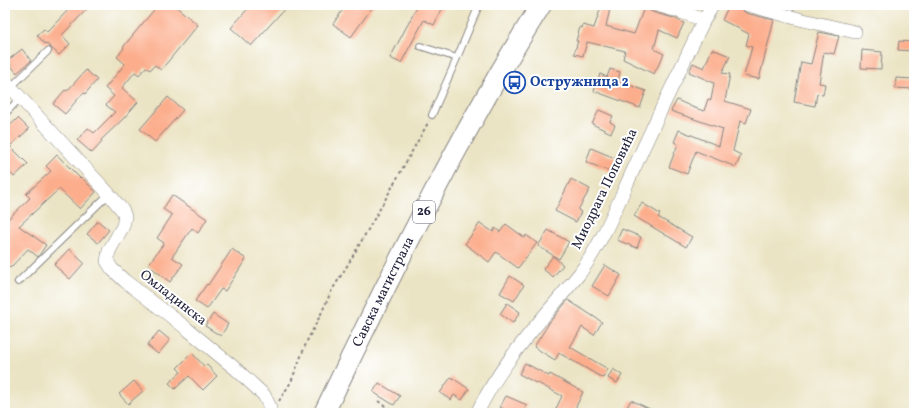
<svg xmlns="http://www.w3.org/2000/svg" width="919" height="418" viewBox="0 0 919 418" font-family="Vollkorn,serif">
<rect width="100%" height="100%" fill="#fff"/>
<filter id="ink" filterUnits="userSpaceOnUse"><feTurbulence type="fractalNoise" baseFrequency=".025" numOctaves="2"/><feDisplacementMap in="SourceGraphic" scale="8" xChannelSelector="R" yChannelSelector="G"/><feConvolveMatrix kernelMatrix="1 2 1 2 8 2 1 2 1" color-interpolation-filters="sRGB"/></filter>
<filter id="wash" filterUnits="userSpaceOnUse"><feTurbulence type="fractalNoise" baseFrequency=".012" numOctaves="4" result="noise"/><feDisplacementMap in="SourceGraphic" scale="16" xChannelSelector="R" yChannelSelector="G"/><feGaussianBlur stdDeviation="0.9" result="paint"/><feColorMatrix in="noise" values="0 0 0 0 0 0 0 0 0 0 0 0 0 0 0 0 0 1.4 0 .05"/><feComposite in="paint" operator="in"/></filter>
<g filter="url(#wash)">
<rect width="100%" height="100%" fill="#ebe4c4"/>
<g id="blocks">
<path fill="#fcad8c" d="M73,5H91L62,35L70,44L59,55L46,43L45,44L37,35L44,29L47,32Z
M158,5H174L198,25L161,70L155,65L150,70L146,67L139,75L135,72L122,88L138,102L123,119L101,140L102,142L92,153L77,140L88,128L94,133L115,112L106,105L114,96L105,88L125,64L117,57L124,48L123,47Z
M251,5H288L251,46L231,28Z
M346,5H374L351,37L333,24Z
M418,5H444L434,25L424,20L401,63L390,58Z
M729,5H736L740,7L742,10L746,13L774,20L759,79L744,76L752,47L746,45L749,34L722,20Z
M601,7L610,9L606,26L634,34L644,8L655,13L674,18L684,23L677,38L659,30L654,49L664,54L654,74L623,59L625,51L587,42L583,56L574,54L578,41H576L580,27L582,28L583,25L594,28Z
M819,32L839,36L834,54L824,52L819,83L825,84L823,95L817,94L815,106L794,102L801,62L811,64Z
M899,41L913,42L912,51L898,50Z
M22,49L31,61L17,73L7,61Z
M712,49L730,56L722,73L730,74L725,101L751,109L746,123L740,121L733,151L741,155L736,167L696,151L687,174L669,167L678,144L674,142L679,130L719,146L723,129L671,111L677,100L692,107L704,111L708,99L711,100L714,83L689,72L693,63L704,68Z
M862,50L882,52L881,69L861,68Z
M610,69L620,72L618,81L646,91L640,108L594,91L600,74L607,77Z
M86,70L97,80L85,94L83,93L65,114L53,104L65,90L67,91Z
M896,78L914,79V89L895,88Z
M168,97L183,110L155,142L140,129Z
M599,110L613,116L610,122L615,125L611,133L592,124Z
M18,118L29,129L10,146L28,164L14,177L5,167V130Z
M591,148L617,159L611,172L586,162Z
M57,155L80,178L81,177L96,192L80,209L59,189L19,226L46,245L38,257L28,249L10,268L5,264V222L30,198L26,194L51,171L46,166Z
M571,179L590,189L578,210L581,212L576,222L555,211Z
M172,195L207,219L198,233L192,228L172,257L183,264L170,282L148,265L164,243L157,238L172,215L163,209Z
M642,203L660,214L658,217L692,237L686,247L634,216Z
M98,221L109,230L98,243L87,234Z
M480,223L493,232L495,228L500,232L506,224L525,238L526,235L537,243L518,268L496,252L489,262L465,244Z
M622,229L641,237L637,248L617,240Z
M548,230L569,242L559,259L538,246Z
M69,249L84,263L70,279L54,265Z
M232,249L246,259L225,291L221,289L207,309L195,301L207,284L208,285Z
M553,256L563,265L553,277L543,269Z
M605,265L621,275L609,296L592,286Z
M510,276L524,285L514,301L500,293Z
M568,300L602,322L594,335L582,327L570,347L608,369L603,378L559,353L555,360L534,347L549,323Z
M507,303L520,312L513,323L500,314Z
M213,314L228,324L221,336L205,326Z
M159,331L170,340L158,354L147,345Z
M192,353L205,367L207,365L217,376L203,390L189,376L175,389L169,383L181,372L177,368Z
M525,363L549,376L550,374L583,392L573,413H554L562,396L536,382V383L519,374Z
M613,369L622,375L617,383L608,378Z
M451,377L469,389L462,400L454,395L451,400L440,393Z
M134,381L143,391L128,404L119,394Z
M379,383L400,396L394,405L373,392Z
M506,396L527,405L523,413H503L504,409L500,407Z
M631,400L658,413H624Z"/>
</g>
</g>
<g filter="url(#ink)">
<use href="#blocks" fill-opacity="0" stroke="#868380" stroke-width="1"/>
<g fill="none" stroke-linecap="round" stroke-linejoin="round">
<defs>
<path id="lane" d="M420,46L457,58L479,5
M11,87L48,51
M5,114L21,97
M432,115L457,58
M18,282L109,194"/>
<path id="street" d="M657,5L681,12L704,20
M748,5L799,19L855,32
M5,81L109,194L123,211L125,217L123,226L109,251L107,261L112,269L125,281L186,328L237,370L264,395L270,407V413
M477,413C503,359 543,319 580,273C604,240 619,200 636,164C658,115 681,68 704,20L713,5"/>
<g id="primary">
<path id="s1" d="M324,413C391,274 459,135 541,5"/>
</g>
</defs>
<use href="#lane" stroke="#868380" stroke-width="8"/>
<use href="#street" stroke="#868380" stroke-width="14"/>
<use href="#primary" stroke="#868380" stroke-width="22"/>
<path stroke="#868380" stroke-width="2" stroke-dasharray="3 3" stroke-linecap="butt" d="M279,401L291,382L307,341L320,316L332,290L347,266L381,207L429,121
M378,401L395,413
M491,410L498,413"/>
<use href="#lane" stroke="#fff" stroke-width="6"/>
<use href="#street" stroke="#fff" stroke-width="13"/>
<use href="#primary" stroke="#fff" stroke-width="20"/>
</g>
</g>
<defs>
<symbol id="bus-ring" viewBox="-11 -11 22 22"><circle r="9.5" fill="#fff" stroke="#1a4fb4" stroke-width="1.5"/><path d="M-5-6H5V4H4V6H2V4H-2V6H-4V4H-5ZM-3.5-4V0h7V-4ZM-3.5 1.2v1.5H-2V1.2ZM2 1.2v1.5H3.5V1.2Z" fill="#1a4fb4"/></symbol>
</defs>
<g fill-rule="evenodd">
<use href="#bus-ring" x="502" y="70" width="25" height="25"/>
</g>
<g text-anchor="middle" dominant-baseline="central" stroke-width="4" stroke-linejoin="round" paint-order="stroke">
<rect fill="#fff" stroke="#646476" stroke-width="1" x="413" y="201" width="22" height="22" rx="3"/>
<g font-size="13" font-weight="bold" fill="#22223b">
<text x="424" y="212">26</text>
</g>
<g font-size="14" font-weight="bold" fill="#164399" stroke="#fff" text-anchor="start">
<text x="530" y="82">Остружница 2</text>
</g>
<g font-size="14" fill="#22223b" stroke="#fff">
<text transform="translate(605 189) rotate(-64)">Миодрага Поповића</text>
<text stroke="none"><textPath href="#s1" startOffset="135">Савска магистрала</textPath></text>
<text transform="translate(173 298) rotate(38)">Омладинска</text>
</g>
</g>
<rect width="919" height="418" fill="none" stroke="#fff" stroke-width="20"/>
</svg>
